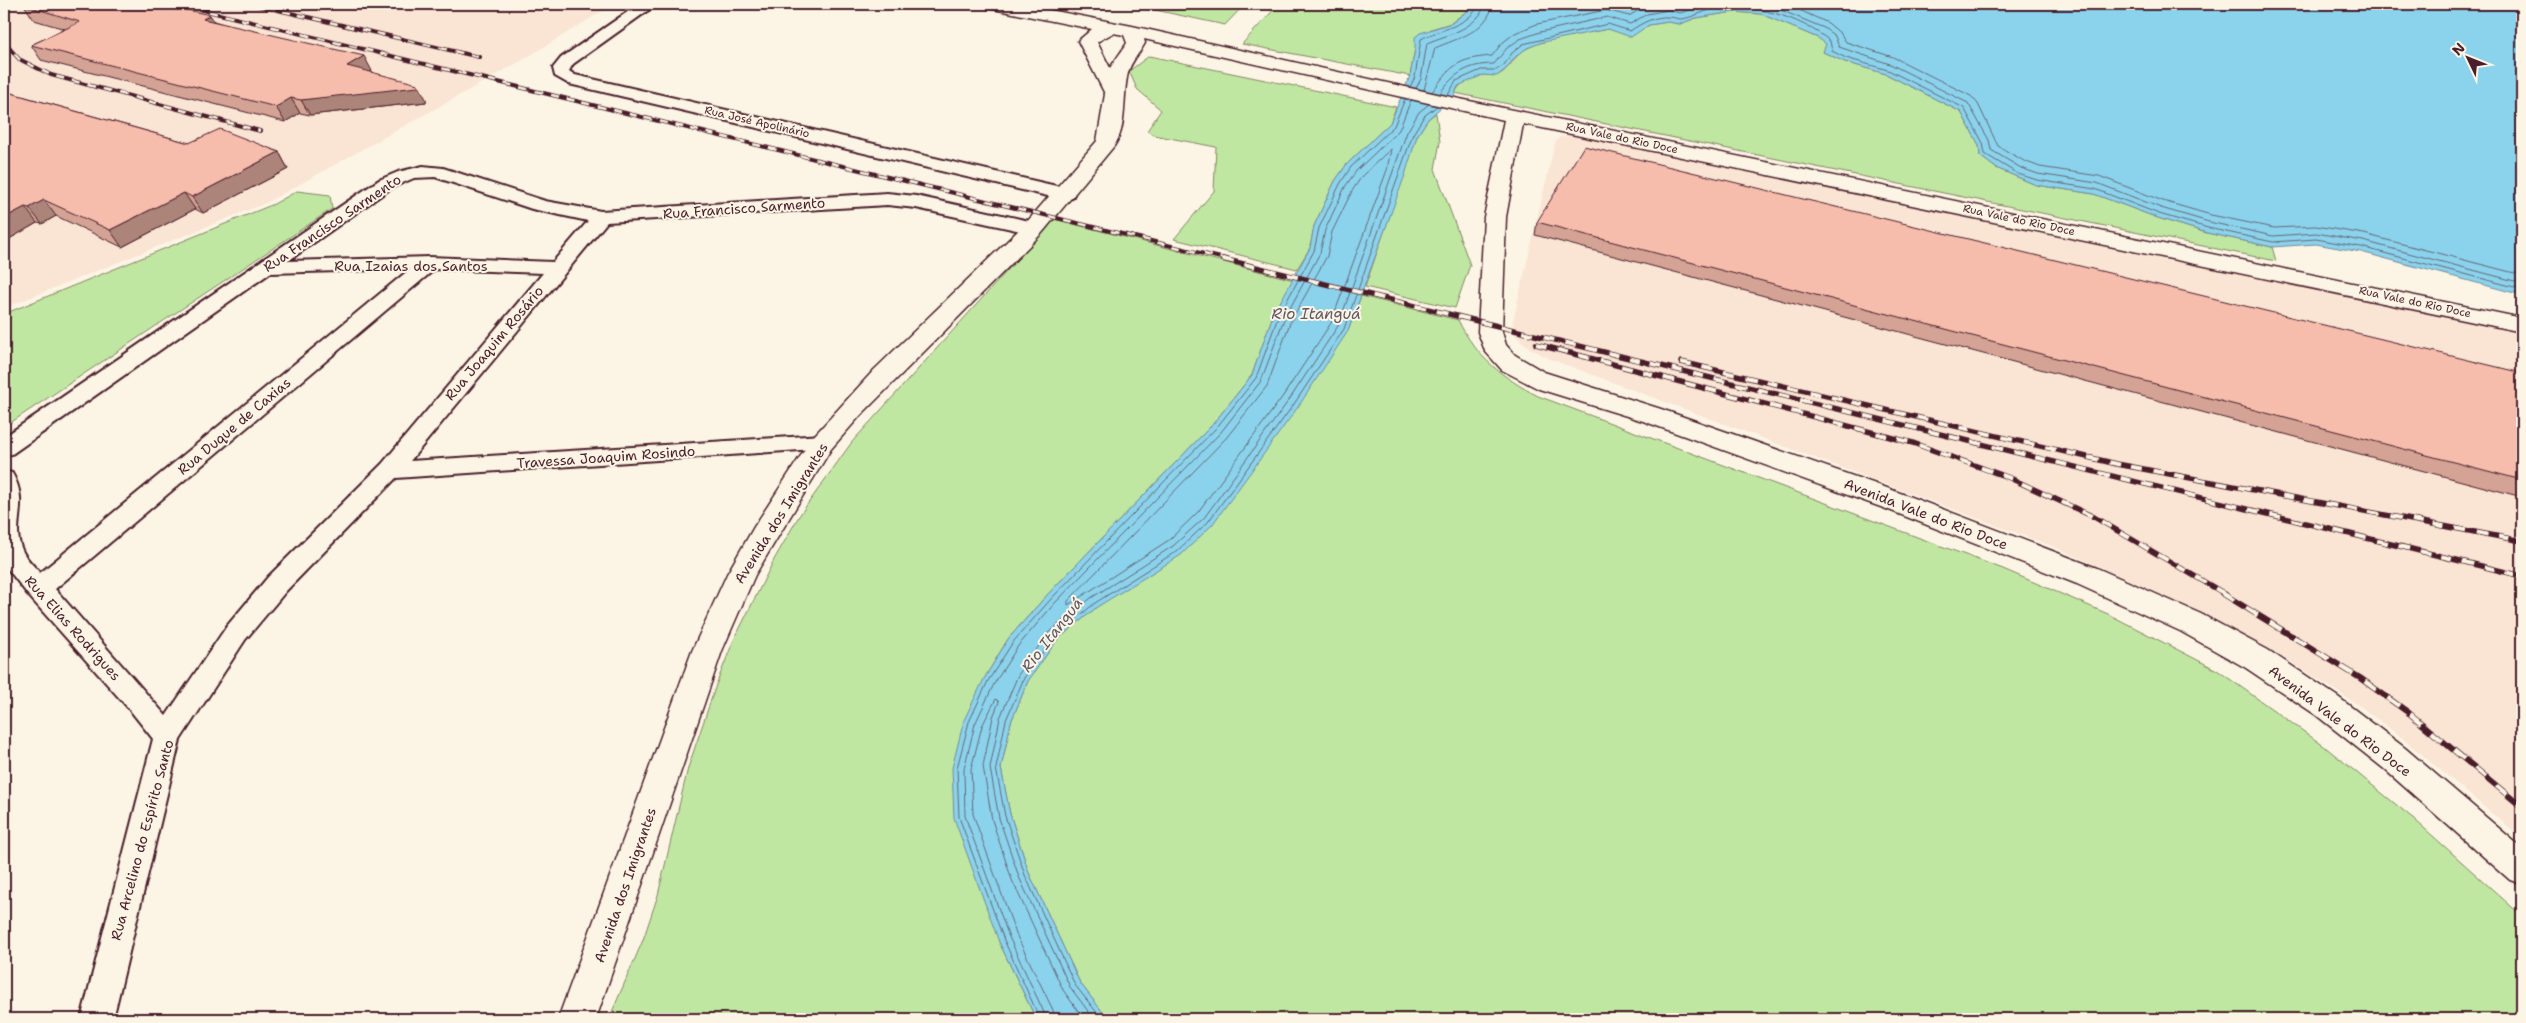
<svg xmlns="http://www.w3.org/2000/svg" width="2526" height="1023" viewBox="0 0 2526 1023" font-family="'Shantell Sans',sans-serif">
<rect width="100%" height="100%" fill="#fcf5e5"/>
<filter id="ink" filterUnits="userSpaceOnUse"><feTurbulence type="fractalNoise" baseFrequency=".02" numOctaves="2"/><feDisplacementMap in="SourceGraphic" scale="10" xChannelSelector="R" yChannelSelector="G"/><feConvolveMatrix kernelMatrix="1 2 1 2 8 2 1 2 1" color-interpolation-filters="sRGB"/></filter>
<g filter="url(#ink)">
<path fill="#fae4d4" d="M4,4H614L521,61L266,203L4,308Z
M1577,134L2522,332V839L2401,737L2357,704L2270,649L2185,605L2057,548L1550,359L1528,347L1515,335L1513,321L1555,143L1560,137Z"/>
<path fill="#c0e7a2" stroke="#858366" d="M1151,4H1245L1225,25L1146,8Z
M1279,4H1476L1451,23L1431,29L1415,49L1410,76L1242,44Z
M1734,12L1761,14L1818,38L1827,44L1823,52L1845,62L1886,74L1961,112L1979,145L1980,156L1996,168L2036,185L2094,194L2158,218L2207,233L2272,247L2276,261L1455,93C1460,82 1472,76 1483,75C1488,74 1494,77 1498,75C1510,70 1514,55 1526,49C1545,38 1586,33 1609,29L1616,31L1644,29L1649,25L1668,22L1680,24L1696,18Z
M1149,56L1396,107L1390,123L1347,164L1335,181L1314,226L1310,248L1297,269L1174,239L1214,191L1216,147L1154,135L1147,131L1161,110L1137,89L1129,71Z
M1436,113L1440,142L1435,169L1470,265L1455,308L1365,287L1417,136L1428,119Z
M297,191L330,195L332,209L4,427V314L274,204Z
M1054,219L1294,280L1273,315L1252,375L1213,424L1047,595L1008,639L984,679L999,942L1036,1019H609L643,940L658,895L688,768L716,685L733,642L775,558L799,516L852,442Z
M1361,296L1458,320C1476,357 1503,378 1538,396L2003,569L2108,614L2217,670L2324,746L2415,820L2522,916V1019H1108L1080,983L1029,873L1010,814L1001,768L1011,722L1028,681L1057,640L1097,607L1348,331Z"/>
<path fill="#8bd3ec" stroke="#718b9f" d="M1476,4H2522V295L2361,252L2316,244L2272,247L2207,233L2158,218L2094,194L2036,185L1996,168L1980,156L1979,145L1961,112L1886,74L1845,62L1823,52L1826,44L1818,38L1761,14L1734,12L1696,18L1680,24L1668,22L1649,25L1631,37L1608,29L1543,42L1527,48L1515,57L1507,68L1497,76L1483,75L1458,86L1454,96L1428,119L1417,136L1405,175L1348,331L1298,407L1212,525L1181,555L1097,607L1057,640L1028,681L1011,722L1001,768L1010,814L1029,873L1080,983L1108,1019H1036L999,942L954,818L952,768L964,720L984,679L1008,639L1047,595L1213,424L1252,375L1273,315L1310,248L1314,226L1335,181L1347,164L1390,123L1410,76L1415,49V37L1420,33L1452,23Z"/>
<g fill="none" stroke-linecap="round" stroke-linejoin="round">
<path stroke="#646778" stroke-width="1" d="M1766,4L1824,28L1835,36L1839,47L1890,64L1968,103L1989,140L1991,150L2021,168L2038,174L2097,183L2161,208L2209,222L2273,236L2316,233L2363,241L2522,283
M1786,4L1828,23L1841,34L1846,42L1893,57L1971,96L1978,104L1998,146L2024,161L2040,167L2099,176L2163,201L2211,215L2274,228L2316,226L2364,234L2522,275
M1410,87L1415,77L1421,39C1440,29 1470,26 1479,4
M1416,88L1421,79L1427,43C1448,34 1478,29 1485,4
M1424,90L1435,48C1458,38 1487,32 1493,4
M1432,92C1452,65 1456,59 1492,56L1502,43L1515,33L1537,24L1606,10L1629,16L1644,7L1661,4
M1440,93C1454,73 1469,64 1494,64L1507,48L1520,39L1540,32L1607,17L1630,24L1647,14L1668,10L1680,13L1709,4
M1448,95L1456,81L1481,70H1496L1504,65L1512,53L1523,44L1608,24L1630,31C1642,23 1654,16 1669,17C1673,17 1677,19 1681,19C1692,18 1703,11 1714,9C1752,2 1800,17 1830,41L1832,51L1846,58L1888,70L1964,108L1983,143L1985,154L2018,174L2037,180L2095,189L2159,214L2208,228L2273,242L2316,239L2361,247L2522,289
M1391,149L1387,170L1331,323L1283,396L1198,512L1169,540L1068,605V601L1227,437L1267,386L1290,323L1327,256L1332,232L1352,191L1362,176Z
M1040,1019L1004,940L959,817L957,768L969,722L988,681L1013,642L1051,599L1217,427L1256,378L1278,317L1314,251L1319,228L1340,184L1351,167L1394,126L1405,99
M1047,1019L1009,937L965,816L964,769L975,724L994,684L1018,646L1055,603L1221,432L1261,381L1284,319L1320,253L1325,230L1345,187L1356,171L1399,130L1411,100
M1054,1019L1053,1010L1016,934L973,814L971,769L982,726L996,699L999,702L993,717L983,766L992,820L1012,880L1063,990L1084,1019
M1094,1019L1070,987L1019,877L999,818L990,768L1000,718L1018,675L1049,632L1091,598L1173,546L1204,518L1289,400L1338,326L1407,132L1419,112L1429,104
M1102,1019L1075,985L1025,875L1005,816L996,768L1006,720L1024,678L1054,637L1095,603L1177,551L1208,522L1294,404L1344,329L1413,134L1424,116L1437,106"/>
<defs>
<path id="minor" d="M639,4H657L573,64L569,71L575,75L1065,188L1072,190L1074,194L1072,198L1065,200L569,84L555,76L553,68L561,58Z
M423,166L443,168L545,201L601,211L887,193L916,196L1034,222L1041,224L1044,228L1041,232L1034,234L916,208L887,205L607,222L410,461L822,435L830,438L833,443L830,448L396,478L286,591L245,640L180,740L113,1019H81L153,739L130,710L29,596L4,564V471L12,473C31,505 9,525 23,552C27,560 35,567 40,573L410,269L270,273L12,454L4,456V437L379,180L398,172ZM435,177L532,209L588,221L553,262L430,257L288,261L391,188L414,178ZM435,269L543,273L382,464L268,577L227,626L166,716L55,589Z"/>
<path id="tertiary" d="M984,4H1019L1132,26L1455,98L2522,318V332L1523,124L1506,217L1502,332L1506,345L1515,355L1544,372L1661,409L1887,488L2097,568L2201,614L2268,650L2338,697L2405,748L2522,848V884L2510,880L2383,768L2316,715L2246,668L2180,631L2077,584L1889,510L1643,421L1539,389L1502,370L1485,351L1478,332L1484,217L1504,120L1144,39L1145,43C1139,54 1131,61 1128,73C1122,96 1128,127 1114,146L1042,233L859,417L831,449L755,575L722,651L596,1019H558L692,651L727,574L754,527L813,437L874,370L1026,223L1097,141L1105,94L1078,41L1092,29L993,9L987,8ZM1113,33L1124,35L1127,43L1110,68L1097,42Z"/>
</defs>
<use href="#minor" stroke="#4a1f2b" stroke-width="4"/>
<use href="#tertiary" stroke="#4a1f2b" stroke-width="3"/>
<use href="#minor" fill="#fcf5e5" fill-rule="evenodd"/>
<use href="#tertiary" fill="#fcf5e5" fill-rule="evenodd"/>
<defs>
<path id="rail-far2" d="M178,4L1229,260
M252,4L479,57
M4,42L19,59L51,75L260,131"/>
<path id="rail-far1" d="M1223,259L2522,576
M1536,344L1913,443L2010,478L2094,517L2225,594
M1681,362L2117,464L2522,541"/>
<path id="rail" d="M2222,593L2360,678L2409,713L2522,807"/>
</defs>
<use href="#rail-far2" stroke="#4a1f2b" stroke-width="4"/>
<use href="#rail-far1" stroke="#4a1f2b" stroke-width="5.5"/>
<use href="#rail" stroke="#4a1f2b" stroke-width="6"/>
<use href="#rail-far2" stroke="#fcf5e5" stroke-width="2.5" stroke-dasharray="8" stroke-linecap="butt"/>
<use href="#rail-far1" stroke="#fcf5e5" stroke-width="4" stroke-dasharray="11" stroke-linecap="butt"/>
<use href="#rail" stroke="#fcf5e5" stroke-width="4.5" stroke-dasharray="14" stroke-linecap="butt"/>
</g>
<path fill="#d4a395" stroke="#4a1f2b" d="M24,5H115L210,15L214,21L372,71L371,72L426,99V102L310,115L300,113L285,122L41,60L31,45L65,29L34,20Z
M4,91L189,143L279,152L288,169L203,213L195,209L122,247L56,216L42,224L37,223L4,242Z
M1537,222L2522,373V497L1535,235Z"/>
<path fill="#ac8479" stroke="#4a1f2b" d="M210,15L219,30L203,19Z
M364,56L372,71L355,81L347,66Z
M418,84L426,99V102L310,115L301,100Z
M291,98L300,113L285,122L276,107Z
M279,152L288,169L203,213L192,197Z
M184,193L195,209L122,247L110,230Z
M44,200L56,216L42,224L29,208Z
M25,207L37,223L4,242V218Z"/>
<path fill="#f6bdad" stroke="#4a1f2b" d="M28,4H109L115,5L118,4H160L210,15L203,19L364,56L347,66L418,84V87L301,100L291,98L276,107L31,45L80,22L24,5Z
M4,91L189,143L220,129L279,152L192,197L184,193L110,230L44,200L29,208L25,207L4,218Z
M1584,146L2522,373V480L1537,222Z"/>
</g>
<g text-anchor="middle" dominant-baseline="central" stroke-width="4" stroke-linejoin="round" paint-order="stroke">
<g font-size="11" fill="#4a1f2b" stroke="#fcf5e5">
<text transform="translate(757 122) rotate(13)">Rua José Apolinário</text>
<text transform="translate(1622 138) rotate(12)">Rua Vale do Rio Doce</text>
<text transform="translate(2019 220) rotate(12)">Rua Vale do Rio Doce</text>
<text transform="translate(2415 302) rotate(12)">Rua Vale do Rio Doce</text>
</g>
<g font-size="14" fill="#4a1f2b" stroke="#fcf5e5">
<text transform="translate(744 208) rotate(-4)">Rua Francisco Sarmento</text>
<text transform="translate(332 223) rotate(-34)">Rua Francisco Sarmento</text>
<text x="411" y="266">Rua Izaias dos Santos</text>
<text transform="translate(494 343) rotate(-50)">Rua Joaquim Rosário</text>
<text transform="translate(234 426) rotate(-40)">Rua Duque de Caxias</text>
<text transform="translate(606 457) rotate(-4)">Travessa Joaquim Rosindo</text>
<text transform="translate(781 513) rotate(-58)">Avenida dos Imigrantes</text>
<text transform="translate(1926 514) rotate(21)">Avenida Vale do Rio Doce</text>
<text transform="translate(73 628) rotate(48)">Rua Elias Rodrigues</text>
<text transform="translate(2340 721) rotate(37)">Avenida Vale do Rio Doce</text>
<text transform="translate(142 840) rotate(-75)">Rua Arcelino do Espírito Santo</text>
<text transform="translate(625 885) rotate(-71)">Avenida dos Imigrantes</text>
</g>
<g font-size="15" font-style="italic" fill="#5e5565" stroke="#fcf5e5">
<text x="1316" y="314">Rio Itanguá</text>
<text transform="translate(1052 635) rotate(-52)">Rio Itanguá</text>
</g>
</g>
<rect width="2526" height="1023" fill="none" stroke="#fcf5e5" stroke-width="20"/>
<rect x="10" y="10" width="2506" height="1003" fill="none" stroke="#4a1f2b" stroke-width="2" filter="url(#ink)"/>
<g transform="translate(2468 58) rotate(313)" stroke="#fcf5e5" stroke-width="4" paint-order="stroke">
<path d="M0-4L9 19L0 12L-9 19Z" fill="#4a1f2b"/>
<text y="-8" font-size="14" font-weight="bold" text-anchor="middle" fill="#4a1f2b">N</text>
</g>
</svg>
